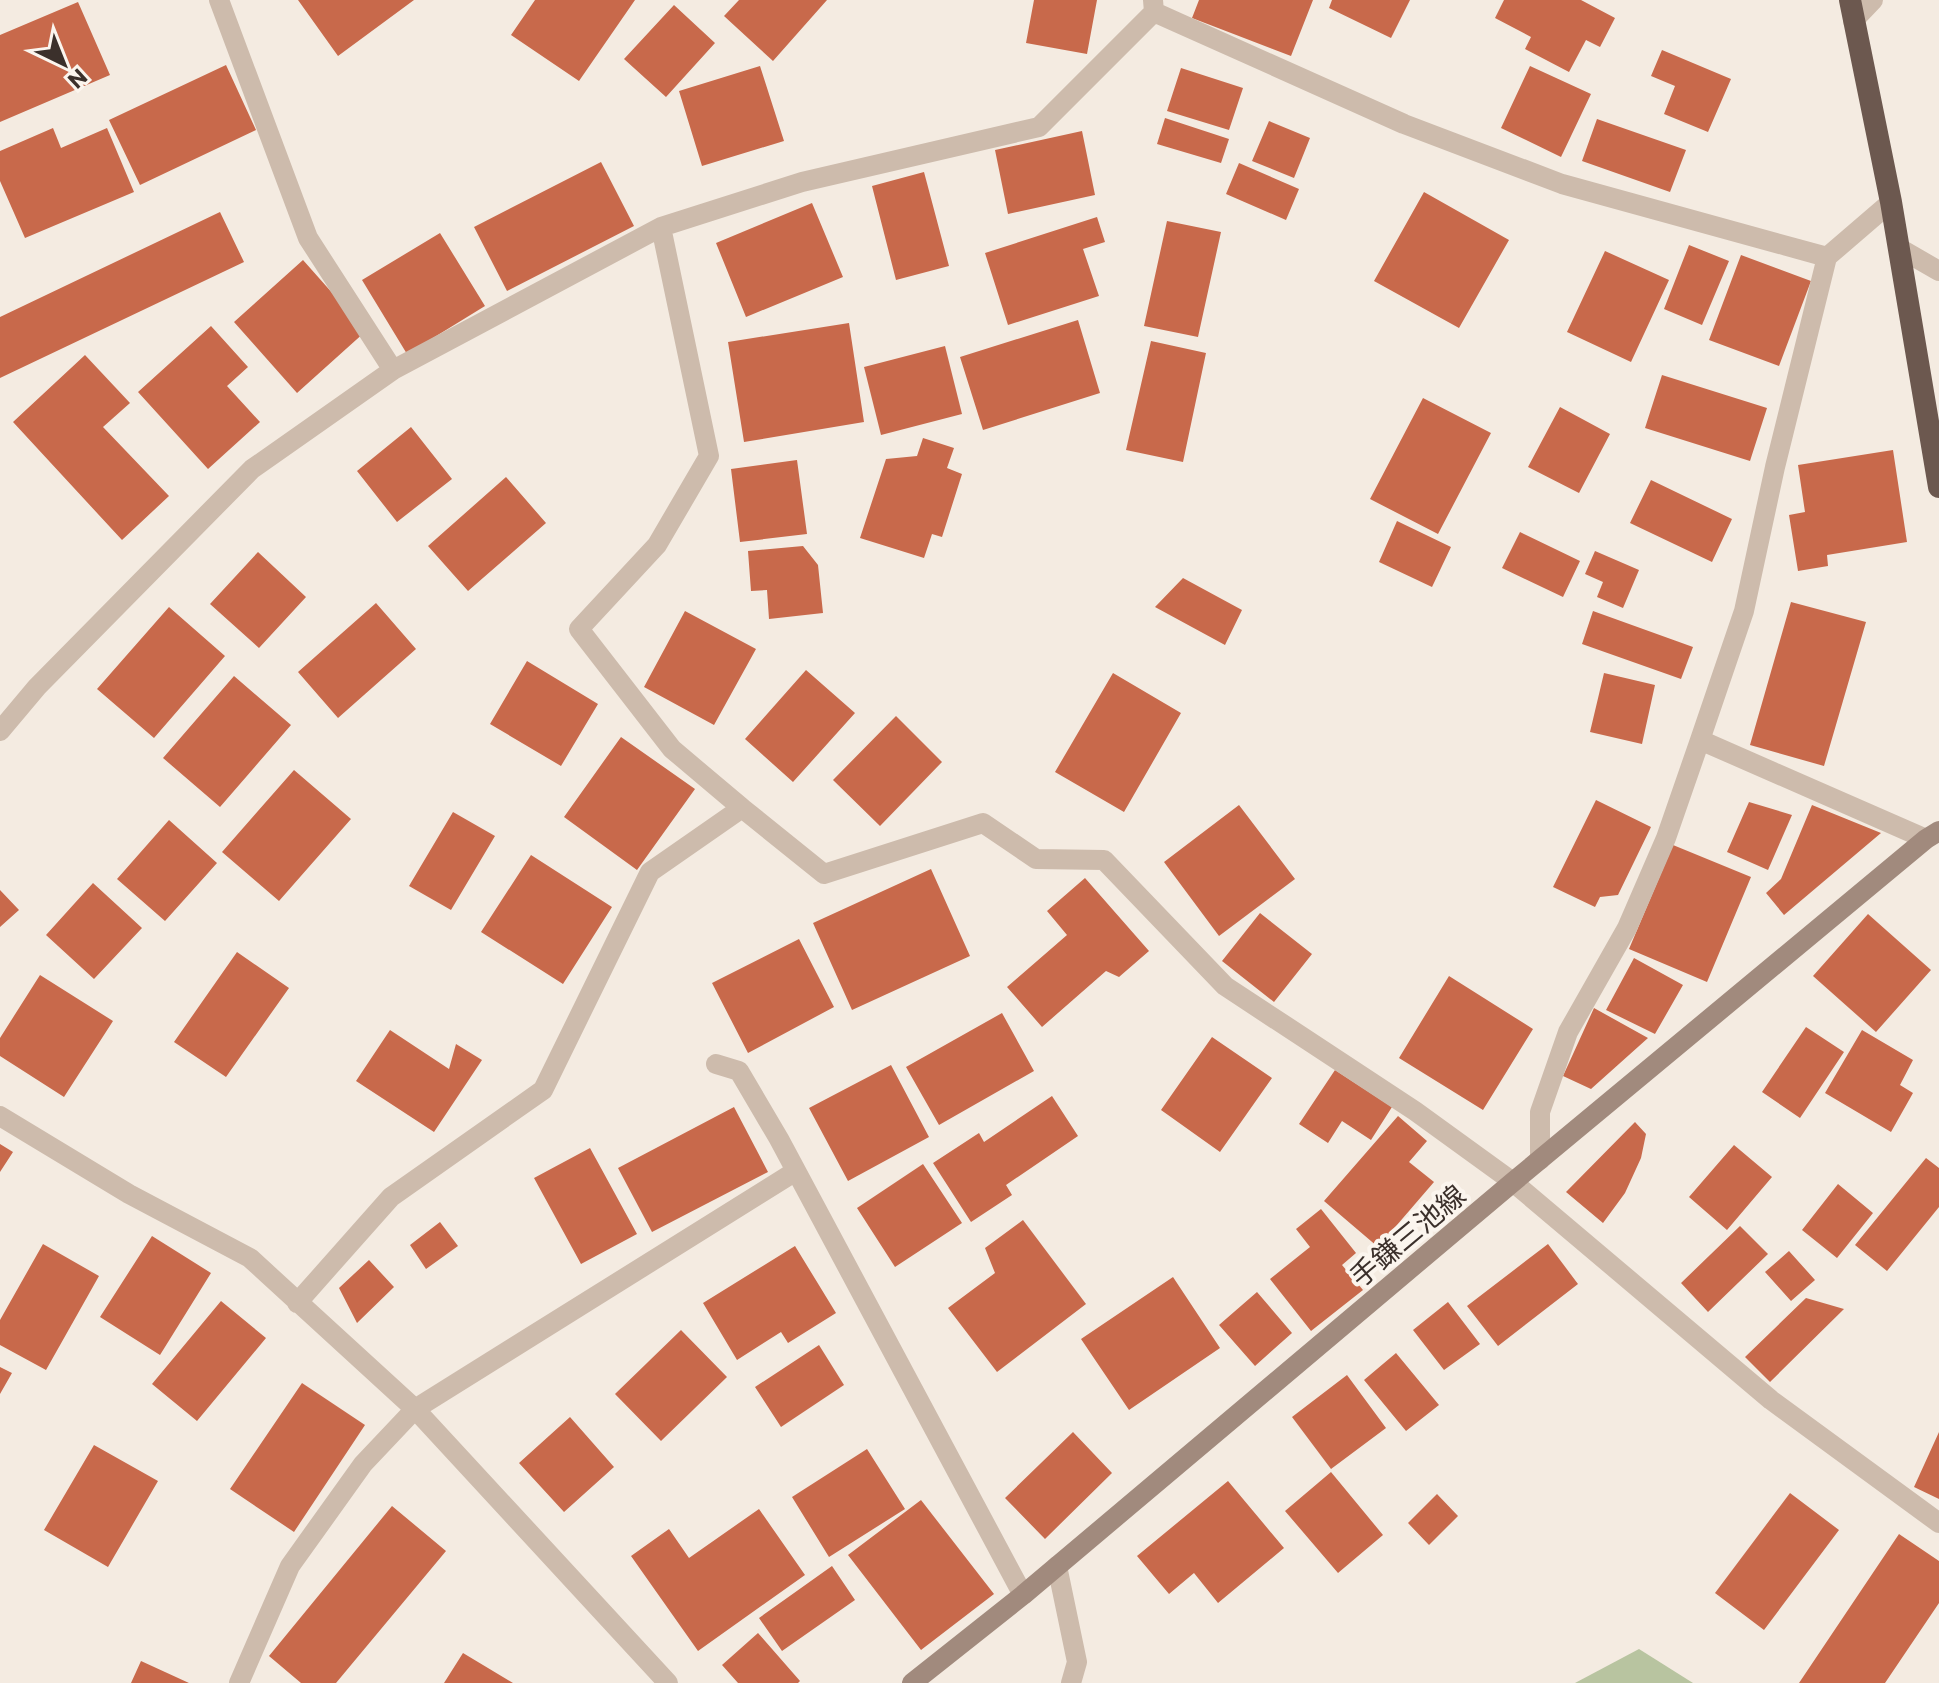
<svg xmlns="http://www.w3.org/2000/svg" width="1939" height="1683" viewBox="0 0 1939 1683" font-family="Commissioner,'Noto Sans JP',sans-serif">
<rect width="100%" height="100%" fill="#f4ebe1"/>
<path fill="#b8c4a0" d="M1639,1649L1693,1683H1575Z"/>
<path fill="#c8694b" d="M298,0H414L338,56Z
M535,0H635L579,81L511,35Z
M739,0H827L773,61L724,16Z
M1034,0H1097L1087,54L1026,43Z
M1199,0H1313L1291,56L1192,18Z
M1332,0H1410L1391,38L1329,8Z
M1504,0H1581L1615,18L1600,47L1586,40L1569,72L1525,49L1531,37L1495,18Z
M78,2L110,75L0,122V35Z
M674,5L715,43L666,97L624,59Z
M1662,50L1731,79L1708,132L1664,114L1675,86L1651,76Z
M226,65L256,130L140,185L109,120Z
M760,66L784,141L702,166L679,91Z
M1530,66L1591,94L1561,157L1501,128Z
M1181,68L1243,88L1229,130L1167,111Z
M1165,118L1229,139L1221,163L1157,144Z
M1597,119L1686,150L1670,192L1582,161Z
M1269,121L1310,138L1294,178L1252,161Z
M53,128L61,148L107,128L134,192L25,238L0,181V151Z
M1082,131L1095,195L1008,214L995,150Z
M601,162L634,226L507,291L474,227Z
M1239,163L1299,189L1286,220L1226,194Z
M924,172L949,266L896,280L872,186Z
M1424,192L1509,240L1459,328L1374,281Z
M812,203L843,277L746,317L716,243Z
M220,212L244,262L0,378V317Z
M1097,217L1105,242L1083,249L1099,296L1008,325L985,253Z
M1167,221L1221,232L1198,337L1144,326Z
M440,233L485,306L407,354L362,280Z
M1689,245L1729,261L1702,325L1664,309Z
M1605,251L1669,280L1631,362L1567,332Z
M1741,255L1811,281L1779,366L1709,340Z
M303,260L366,331L297,393L234,322Z
M1078,320L1100,393L983,430L960,357Z
M849,323L864,422L744,442L728,342Z
M211,326L248,367L227,386L260,422L208,469L138,392Z
M1151,341L1206,353L1183,462L1126,450Z
M945,346L962,414L881,435L864,367Z
M85,355L130,403L103,427L169,496L122,540L13,422Z
M1662,375L1767,408L1750,461L1645,428Z
M1423,398L1491,433L1438,534L1370,499Z
M1560,407L1610,434L1579,493L1528,467Z
M411,427L452,479L397,522L357,471Z
M923,438L954,448L947,468L962,474L942,537L932,534L924,558L860,538L886,459L917,456Z
M1893,450L1907,542L1827,555L1828,566L1798,571L1789,515L1805,512L1798,465Z
M797,460L807,534L740,542L731,469Z
M506,477L546,523L468,591L428,546Z
M1651,480L1732,519L1712,562L1630,523Z
M1397,521L1451,547L1432,587L1379,562Z
M1520,532L1580,561L1563,597L1502,568Z
M803,546L818,565L823,613L769,619L767,590L751,591L748,551Z
M1595,551L1639,570L1623,608L1597,597L1603,582L1585,574Z
M258,552L306,597L259,648L210,604Z
M1183,578L1242,610L1225,645L1155,607Z
M1791,602L1866,622L1824,766L1750,745Z
M376,603L416,649L338,718L298,672Z
M169,607L225,656L154,738L97,689Z
M685,611L756,649L714,725L644,687Z
M1593,611L1693,647L1681,679L1582,644Z
M527,661L598,704L561,766L490,724Z
M806,670L855,713L793,782L745,739Z
M1113,673L1181,713L1124,812L1055,772Z
M1604,673L1655,685L1642,744L1590,732Z
M234,676L291,725L220,807L163,758Z
M896,716L942,762L880,826L833,780Z
M621,737L695,789L637,870L564,817Z
M294,770L351,819L279,901L222,852Z
M1596,800L1651,827L1618,895L1600,897L1595,907L1553,887Z
M1749,802L1792,815L1768,870L1727,852Z
M1239,805L1295,879L1219,936L1164,862Z
M1812,805L1881,833L1784,915L1766,893L1781,879Z
M453,812L495,836L451,910L409,886Z
M169,820L217,863L165,921L117,879Z
M1673,845L1751,877L1707,982L1629,949Z
M531,855L612,907L563,984L481,932Z
M931,869L970,956L852,1010L813,923Z
M1085,878L1149,951L1119,977L1106,971L1042,1027L1007,987L1067,935L1047,911Z
M93,883L142,928L94,979L46,935Z
M0,890L19,910L0,927Z
M1260,913L1312,954L1274,1002L1222,961Z
M1868,914L1931,970L1876,1032L1813,976Z
M799,939L834,1007L748,1053L712,983Z
M237,952L289,988L226,1077L174,1042Z
M1634,958L1683,985L1655,1034L1606,1010Z
M40,975L113,1021L64,1097L0,1056V1038Z
M1449,976L1533,1029L1483,1110L1399,1058Z
M1594,1008L1648,1038L1591,1089L1563,1076Z
M1002,1013L1034,1071L939,1125L906,1067Z
M1806,1027L1844,1052L1800,1118L1762,1092Z
M390,1030L449,1069L456,1044L482,1060L434,1132L356,1081Z
M1862,1030L1913,1060L1900,1085L1913,1093L1891,1132L1825,1093Z
M1212,1037L1272,1078L1220,1152L1161,1110Z
M891,1065L929,1137L848,1181L809,1108Z
M1335,1070L1392,1107L1371,1140L1342,1121L1328,1143L1299,1124Z
M1052,1096L1078,1136L1006,1185L1012,1195L971,1222L933,1163L979,1133L984,1142Z
M734,1107L768,1172L652,1232L618,1168Z
M1398,1116L1427,1141L1409,1162L1434,1182L1378,1247L1324,1201Z
M1635,1122L1646,1134L1641,1158L1625,1193L1603,1223L1566,1192Z
M0,1144L13,1152L0,1172Z
M1734,1145L1772,1177L1727,1230L1689,1197Z
M590,1148L637,1234L581,1264L534,1178Z
M1926,1158L1939,1168V1207L1887,1271L1855,1245Z
M923,1164L962,1223L895,1267L857,1208Z
M1838,1184L1873,1213L1837,1258L1802,1230Z
M1321,1209L1356,1253L1342,1265L1363,1290L1311,1331L1270,1279L1310,1247L1296,1229Z
M1023,1220L1086,1304L997,1372L948,1308L995,1273L985,1248Z
M440,1222L458,1246L426,1269L410,1245Z
M1740,1226L1768,1254L1708,1312L1681,1283Z
M152,1236L211,1273L160,1355L100,1317Z
M43,1244L99,1276L46,1370L0,1345V1320Z
M1548,1244L1578,1284L1498,1346L1467,1306Z
M795,1246L836,1313L788,1343L781,1332L737,1360L703,1303Z
M1789,1251L1815,1280L1791,1301L1765,1272Z
M369,1260L394,1287L357,1323L339,1288Z
M1173,1277L1220,1348L1129,1410L1081,1339Z
M1257,1292L1292,1333L1255,1366L1219,1325Z
M1806,1298L1844,1309L1770,1382L1745,1357Z
M221,1301L266,1338L197,1421L152,1384Z
M1448,1302L1480,1344L1444,1370L1413,1330Z
M681,1330L727,1377L661,1441L615,1394Z
M819,1345L844,1385L781,1427L755,1387Z
M1396,1353L1439,1405L1406,1431L1364,1380Z
M0,1367L12,1373L0,1394Z
M1347,1375L1386,1428L1331,1469L1292,1417Z
M302,1383L365,1425L294,1532L230,1489Z
M570,1417L614,1467L564,1512L519,1463Z
M1073,1432L1112,1473L1045,1539L1005,1498Z
M1939,1432V1499L1914,1487Z
M94,1445L158,1481L108,1567L44,1530Z
M867,1449L905,1509L829,1557L792,1497Z
M1331,1472L1383,1535L1338,1573L1285,1511Z
M1228,1481L1284,1548L1218,1603L1194,1573L1169,1594L1137,1556Z
M1790,1493L1839,1530L1764,1630L1715,1593Z
M1437,1494L1458,1516L1429,1545L1408,1523Z
M921,1500L994,1594L921,1650L848,1555Z
M392,1506L446,1551L336,1683H301L269,1656Z
M759,1509L805,1575L698,1651L631,1556L669,1529L689,1558Z
M1899,1534L1939,1561V1603L1885,1683H1799Z
M832,1566L855,1600L782,1651L759,1618Z
M758,1633L800,1681L798,1683H738L722,1665Z
M463,1653L513,1683H444Z
M141,1661L189,1683H131Z"/>
<g fill="none" stroke-linecap="round" stroke-linejoin="round">
<path stroke="#cdbbac" stroke-width="20" d="M1057,1566L1077,1662L1071,1683"/>
<path stroke="#cdbbac" stroke-width="20" d="M219,0L308,238L393,370
M1154,12L1404,124L1562,184L1827,257
M1853,21L1873,0
M1891,202L1827,257L1775,467L1744,611L1700,740L1926,839
M1899,248L1939,271
M0,731L37,687L252,469L393,370L661,227L802,182L1039,127L1154,12L1153,0
M742,808L824,874L983,823L1036,859L1104,860L1225,986L1415,1111L1513,1182L1771,1400L1939,1523
M716,1064L739,1071L779,1139L1023,1595
M0,1116L129,1194L250,1258L415,1409L668,1683
M1540,1160V1112L1568,1032L1627,928L1666,838L1700,740
M297,1303L391,1197L543,1090L650,872L742,808L672,749L579,629L657,545L709,456L661,227
M239,1683L290,1566L363,1464L415,1409L796,1171"/>
<path stroke="#a18a7d" stroke-width="20" d="M912,1683L1023,1595L1513,1182L1926,839L1939,831"/>
<path stroke="#6c584f" stroke-width="22" d="M1850,0L1891,202L1939,487"/>
</g>
<g text-anchor="middle" dominant-baseline="central" stroke-width="8" stroke-linejoin="round" paint-order="stroke">
<g font-size="28" fill="#3b302b" stroke="#fbf5ee">
<text transform="translate(1407 1235) rotate(-40)">手鎌三池線</text>
</g>
</g>
<g transform="translate(64 64) rotate(137)" stroke="#fbf5ee" stroke-width="6" paint-order="stroke">
<path d="M0-6L14 30L0 20L-14 30Z" fill="#3b302b"/>
<text y="-12" font-size="22" font-weight="bold" text-anchor="middle" fill="#3b302b">N</text>
</g>
</svg>
